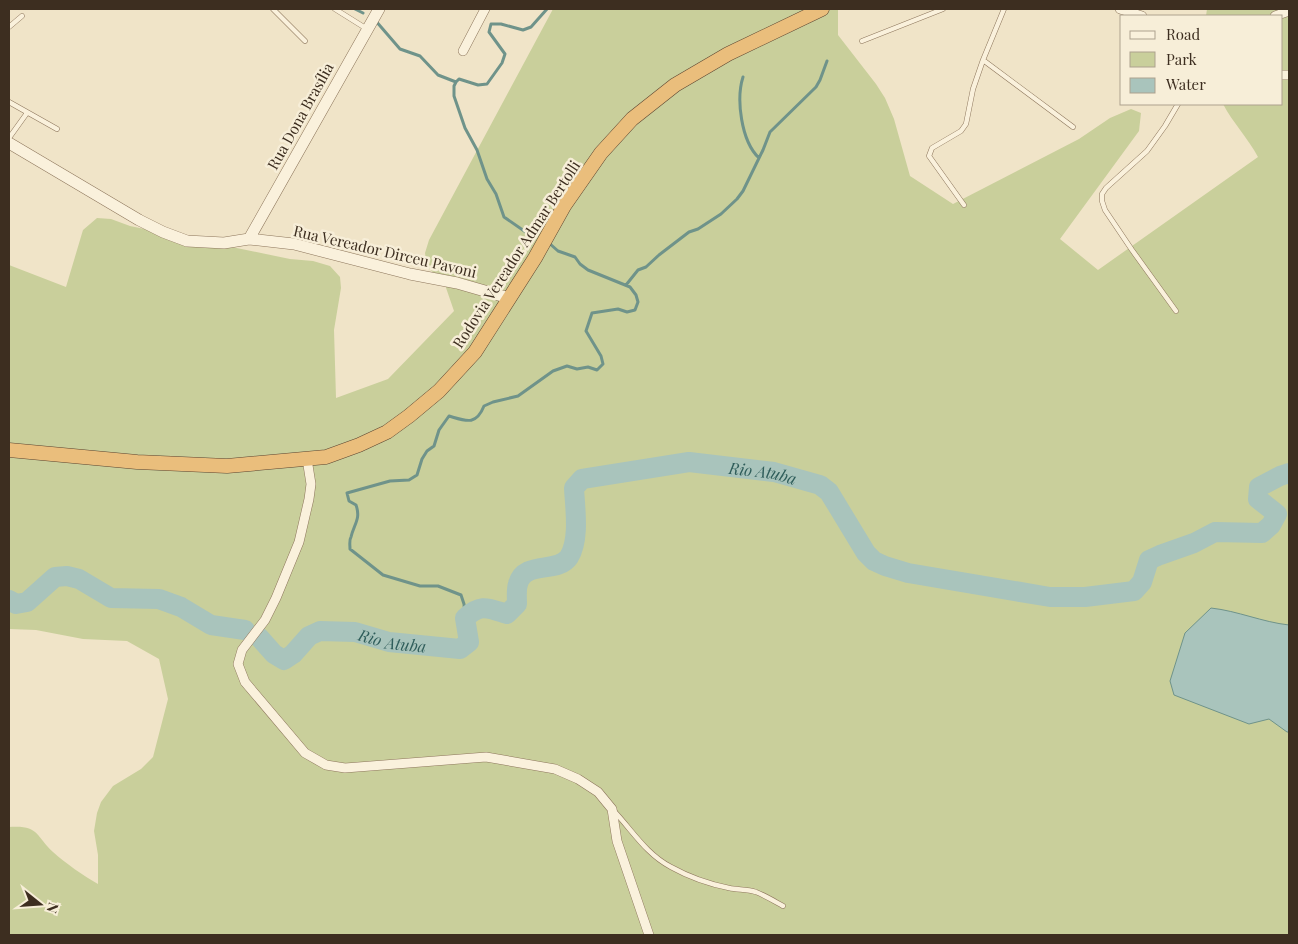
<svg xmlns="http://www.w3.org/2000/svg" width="1298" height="944" viewBox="0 0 1298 944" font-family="'Playfair Display',serif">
<rect width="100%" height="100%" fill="#f0e4c8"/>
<path fill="#c9cf9b" d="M553,9H838V35L876,84L885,98L894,119L910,176L953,204L1079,139L1110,118L1131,109L1141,113L1139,131L1060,239L1098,270L1258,157C1248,138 1233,123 1223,104H1282V16H1206L1207,9H1289V935H9V827C39,825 35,835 53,852C65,863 84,876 98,884V855L94,831L97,813L101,802L113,786L141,769L153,757L168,699L159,659L127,641L83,639L36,630L9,629V265L66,287L83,230L97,218L111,219L130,226L290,259L313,261L330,266L340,277L341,288L334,330L336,398L388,379L454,311L444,282L427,267L425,253L429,240Z"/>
<path fill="#a9c4bc" stroke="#6f938a" d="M1211,608C1238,611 1262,622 1289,625V732H1287L1269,719L1249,724L1174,695L1170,681L1185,633Z"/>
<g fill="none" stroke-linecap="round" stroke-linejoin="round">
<path stroke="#6f938a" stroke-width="3" d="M355,9L363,13
M375,20L400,49L420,56L438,75L456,82L459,79L478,85L487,84L502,63L505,54L489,32L491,24H501L523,30L531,27L547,9
M743,77C736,99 741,141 759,158
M456,82L454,86V96L465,128L477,150L487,179L496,194L504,217L530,235
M626,285L638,270L646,267L659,255L689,232L698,229L721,214L737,199L743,191L763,150L770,132L816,87L820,80L827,61
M465,618L464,604L461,595L438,586H420L383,575L350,549C350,545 349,540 351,537C354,524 361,519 356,505L349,501L347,493L390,481L409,480L417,475L422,459L427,451L434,446L439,430L449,416C466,421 476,426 484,406L493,402L518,396L553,371L567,366L577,369L588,367L597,370L603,364L601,356L586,331L592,313L618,309L627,312L635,310L638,302L636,295L630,287L588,270L580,264L575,257L558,251L549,243"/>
<g stroke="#a9c4bc" stroke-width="20">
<path d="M9,600L16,604L27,602L55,577L67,576L79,579L111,598L159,599L181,607L211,625L245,630"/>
<path id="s1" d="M259,637L274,654L284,660L293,654L309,636L320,631L355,632L389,642L460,649L469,642L465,618C481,603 488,608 507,614L517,604C517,598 516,590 518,584C524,560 558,574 569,557C580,539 575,508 574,488L582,479L689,462L774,472L820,485L829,492L866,553L874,561L885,566L908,573L1050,597H1085L1134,591L1142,582L1149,560L1160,555L1194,543L1215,532L1262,533L1271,525L1277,514L1258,499L1259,487L1280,476L1289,473"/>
</g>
<defs>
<path id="service" d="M273,9L305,41
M335,9L367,29
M9,27L22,16
M862,41L943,9
M983,60L1073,127
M9,102L57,129
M9,138L27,113
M964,205L929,156L932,148L961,131L966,124L973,89L983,60L1004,9
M1176,311L1132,250L1105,210L1102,201V194L1106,188L1147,151L1165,126L1178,104
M613,810C632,830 646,854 671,867C689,877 709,884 729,888C738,890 747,889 756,892C766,896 774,901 783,906"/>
<path id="minor" d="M1120,9L1142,16
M1275,16L1289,11
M463,51L485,9
M1282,75H1289
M307,459L311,484L309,499L299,542L276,598L265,620L242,650L238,664L245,682L305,753L326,765L345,768L486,757L555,769L578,779L598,792L612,809L617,841L649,935"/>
<path id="tertiary" d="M9,143L139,220L163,232L187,241L224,243L249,239L294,244L410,274L457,283L509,298
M249,239L379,9"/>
<path id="trunk" d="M9,450L137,462L227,466L326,457L359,445L387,432L409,416L439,391L475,352L535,258L564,206L601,153L632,119L675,85L728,54L822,9"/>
</defs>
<use href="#service" stroke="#8d765c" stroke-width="5.5"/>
<use href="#minor" stroke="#8d765c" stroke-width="10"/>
<use href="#tertiary" stroke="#8d765c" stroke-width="12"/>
<use href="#trunk" stroke="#5b4430" stroke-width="15"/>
<use href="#service" stroke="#faf1dc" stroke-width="4.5"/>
<use href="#minor" stroke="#faf1dc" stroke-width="9"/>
<use href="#tertiary" stroke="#faf1dc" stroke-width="11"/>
<use href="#trunk" stroke="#eabe7c" stroke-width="14"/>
</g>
<g text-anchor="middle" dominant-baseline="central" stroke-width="5" stroke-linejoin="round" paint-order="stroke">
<g font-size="15" fill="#3d2e20" stroke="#f7eed8">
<text transform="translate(300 116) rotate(-61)">Rua Dona Brasília</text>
<text transform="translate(385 251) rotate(13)">Rua Vereador Dirceu Pavoni</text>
<text transform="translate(516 254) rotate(-57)">Rodovia Vereador Admar Bertolli</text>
</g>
<g font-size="16" font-style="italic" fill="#2f5d5a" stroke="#f7eed8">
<text stroke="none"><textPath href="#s1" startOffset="665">Rio Atuba</textPath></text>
<text stroke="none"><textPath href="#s1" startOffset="155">Rio Atuba</textPath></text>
</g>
</g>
<rect width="1298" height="944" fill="none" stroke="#3d2e20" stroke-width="20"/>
<rect x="1120" y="15" width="162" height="90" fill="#f7eed8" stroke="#ada18e"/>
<rect x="1130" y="31" width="25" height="8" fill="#faf1dc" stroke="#ada18e"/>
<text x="1166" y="40" font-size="15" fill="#3d2e20">Road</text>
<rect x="1130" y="52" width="25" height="15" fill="#c9cf9b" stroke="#ada18e"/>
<text x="1166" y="65" font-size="15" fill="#3d2e20">Park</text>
<rect x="1130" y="78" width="25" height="15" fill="#a9c4bc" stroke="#ada18e"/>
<text x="1166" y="90" font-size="15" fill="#3d2e20">Water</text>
<g transform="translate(40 904) rotate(107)" stroke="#f7eed8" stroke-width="4" paint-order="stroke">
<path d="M0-4L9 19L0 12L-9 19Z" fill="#3d2e20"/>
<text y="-8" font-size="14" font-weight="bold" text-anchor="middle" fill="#3d2e20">N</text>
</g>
</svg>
